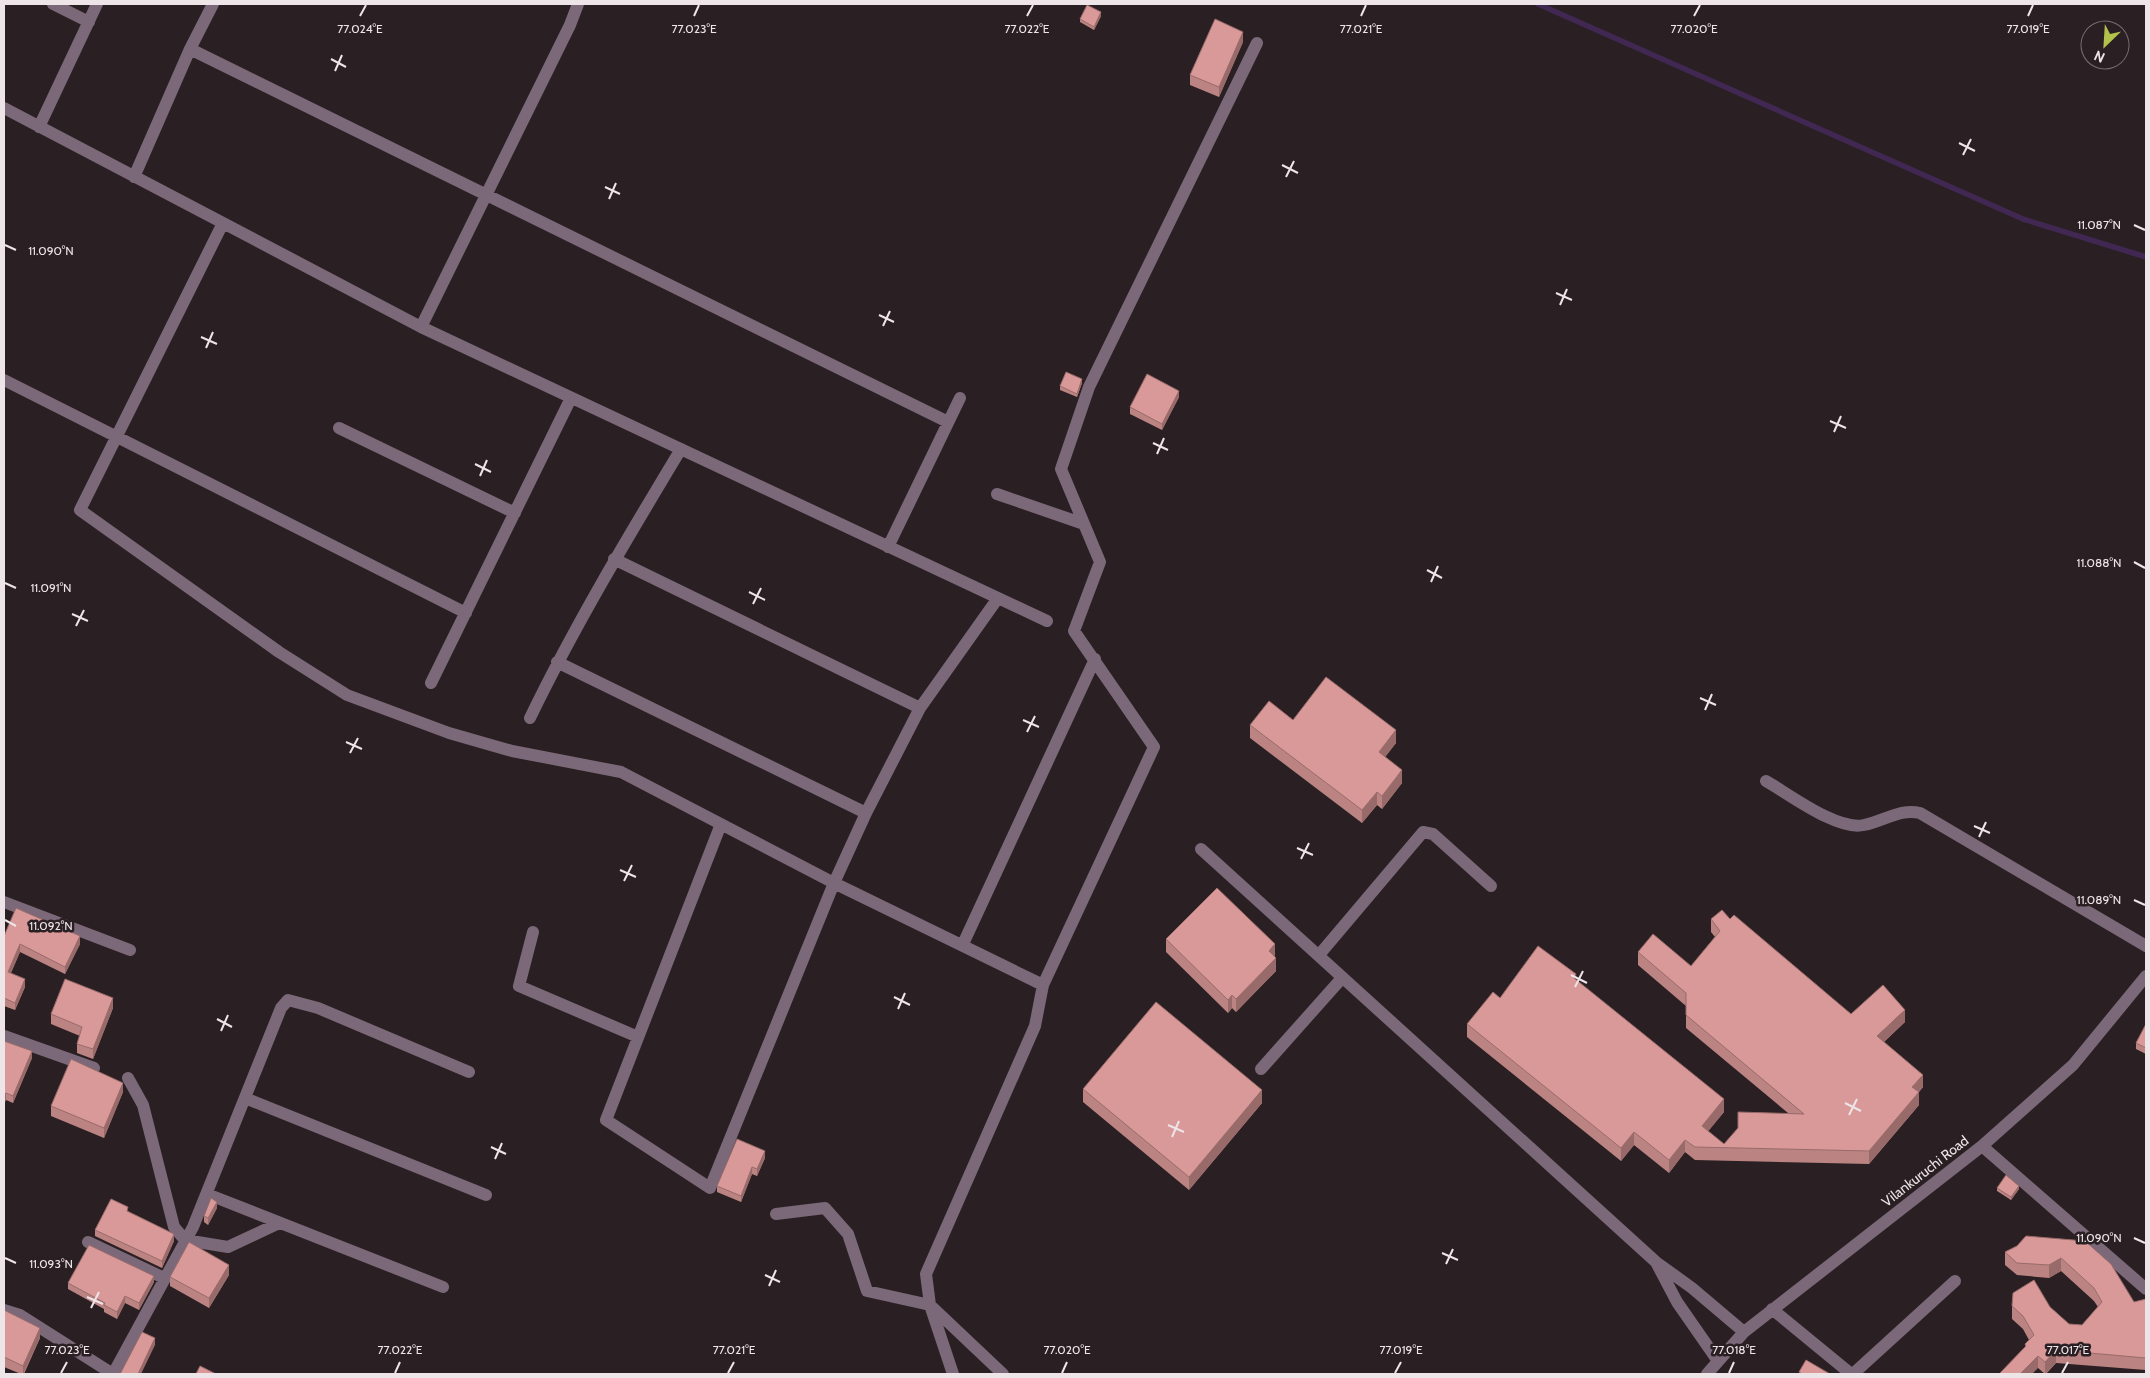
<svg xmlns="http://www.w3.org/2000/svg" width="2150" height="1378" viewBox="0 0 2150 1378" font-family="Cabin,sans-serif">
<rect width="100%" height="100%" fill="#2a1f22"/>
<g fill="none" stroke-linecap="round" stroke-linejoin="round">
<path stroke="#402852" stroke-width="5.5" d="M1538,4L2023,219L2146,257"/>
<path stroke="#7b6878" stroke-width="12" d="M53,4L89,22
M190,49L948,422
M4,108L421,327L1047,621
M39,127L97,4
M134,177L190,49L213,4
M223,223L80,510L279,652L347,695L449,733L512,751L621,772L834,883L866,813L920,708L998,598
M421,327L570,25L578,4
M4,380L466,613
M339,428L515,513
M997,494L1084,524
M888,547L960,398
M614,559L920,708
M557,662L866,813
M431,683L571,398
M530,718C575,625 628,537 681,449
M1766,781C1789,794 1837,831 1864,825C1884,821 1901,808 1920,813L2146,946
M721,824L606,1120L710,1188L834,883L1043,985
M1201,849L1656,1262L1692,1288L1744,1332
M4,902L130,950
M533,932L519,986L638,1037
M963,944L1095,659
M1319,955L1423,832L1433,834L1491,886
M4,1036L94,1068
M1261,1069L1342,978
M128,1078L143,1105L174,1227L185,1240L228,1247L279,1223
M245,1098L486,1195
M1982,1146L2146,1289
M207,1194L443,1287
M776,1214L825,1208L848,1234L867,1291L930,1305L1003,1374
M88,1242L164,1278
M1657,1264L1677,1302L1718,1361
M1772,1309L1851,1374
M4,1310L20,1315L113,1374
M113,1374L193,1227L281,1008L288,1000L318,1008L469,1072
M953,1374L930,1305L926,1274L1035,1026L1043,985L1154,747L1074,631L1100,562L1061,469L1089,387L1257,43
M1707,1374L1744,1332L1982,1146L2073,1065L2146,976
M1853,1374L1955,1281"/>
</g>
<path fill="#bb8483" d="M1101,16L1094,30L1080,22V19Z
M1243,42L1219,97L1190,85V75Z
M1082,383L1077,397L1060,390V386Z
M1179,397L1162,430L1130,414V407Z
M1293,720L1396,743L1385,757L1402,783L1382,809L1377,805L1362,823L1250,738V725Z
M1711,919H1730L1851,1014L1905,1022L1884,1042L1923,1087L1919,1092V1105L1869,1164L1695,1160L1685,1152L1669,1173L1634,1145L1621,1161L1467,1037V1024L1500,998L1576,980L1724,1112L1708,1131L1724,1144L1788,1113L1686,1028V1006L1638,965V952L1691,966L1715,937L1711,932Z
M4,936L80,944L65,974L20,952L11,973L25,987L15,1010L4,1006Z
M1166,939L1275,957L1276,971L1236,1012L1232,1008L1228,1013L1166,952Z
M113,1008L93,1059L77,1053V1044L80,1036L51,1024V1014Z
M2146,1024V1054L2136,1049V1043Z
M4,1041L32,1058L13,1103L6,1100Z
M1083,1089L1262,1103L1189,1190L1083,1102Z
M123,1092L104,1138L51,1116V1106Z
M765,1158L757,1176L752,1174L741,1202L717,1192V1186Z
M1997,1188L2019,1189L2011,1200L1997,1191Z
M217,1208L208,1225L204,1222V1216Z
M128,1212L174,1241L162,1268L95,1236V1230Z
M2026,1236L2134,1302L2146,1299V1370L2056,1363L2046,1374H2045L2038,1368L2025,1347V1344L2029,1340L2023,1329L2012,1319V1306L2050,1307L2069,1324L2082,1325L2098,1307L2094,1301L2061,1271L2049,1278L2017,1275L2005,1265V1252L2017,1246Z
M229,1275L209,1308L170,1286V1277Z
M154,1282L139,1310L125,1303L117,1319L104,1312V1309L68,1289V1283Z
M4,1310L40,1338L24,1374H21L4,1367Z"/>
<path fill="#986b6a" d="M1101,12V16L1094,30V27Z
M1243,32V42L1219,97V87Z
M1082,379V383L1077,397V394Z
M1179,391V397L1162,430V424Z
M1396,730V743L1379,765V752Z
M1402,770V783L1382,809V796Z
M1377,792V805L1362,823V810Z
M80,936V944L65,974V967Z
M20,944V952L8,979V972Z
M1275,944V957L1269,951Z
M1276,958V971L1236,1012V999Z
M25,979V987L15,1010V1003Z
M1232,995V1008L1228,1013V1000Z
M113,998V1008L93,1059V1049Z
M1905,1010V1022L1877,1048V1036Z
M32,1051V1058L13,1103V1096Z
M1923,1075V1087L1912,1100V1087Z
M123,1083V1092L104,1138V1128Z
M1262,1090V1103L1189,1190V1177Z
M1919,1092V1105L1869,1164V1151Z
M6,1093V1100L4,1105V1099Z
M1724,1099V1112L1702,1139V1126Z
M1634,1132V1145L1621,1161V1148Z
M1685,1140V1152L1669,1173V1160Z
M765,1151V1158L757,1176V1169Z
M752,1167V1174L741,1202V1196Z
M2019,1186V1189L2011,1200V1197Z
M217,1202V1208L208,1225V1218Z
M174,1234V1241L162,1268V1261Z
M2061,1258V1271L2049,1278V1265Z
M229,1265V1275L209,1308V1298Z
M154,1276V1282L139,1310V1303Z
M125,1296V1303L117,1319V1312Z
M40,1328V1338L23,1374V1366Z
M155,1338V1345L141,1374H138Z
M2056,1350V1363L2045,1374V1362Z
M2038,1356V1368L2032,1374H2020Z"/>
<path fill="#d99998" stroke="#986b6a" d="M1087,5L1101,12L1094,27L1080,19Z
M1215,19L1243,32L1219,87L1190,75Z
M1066,372L1082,379L1077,394L1060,386Z
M1147,374L1179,391L1162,424L1130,407Z
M1326,677L1396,730L1379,752L1402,770L1382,796L1377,792L1362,810L1250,725L1269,701L1293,720Z
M1217,888L1275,944L1269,951L1276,958L1236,999L1232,995L1228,1000L1166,939Z
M16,908L80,936L65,967L20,944L8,972L25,979L15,1003L4,998V936Z
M1722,910L1730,919L1734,915L1851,1014L1883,985L1905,1010L1877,1036L1923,1075L1912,1087L1919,1092L1869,1151L1695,1147L1685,1140L1669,1160L1634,1132L1621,1148L1467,1024L1493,992L1500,998L1538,946L1576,974L1574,978L1724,1099L1702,1126L1724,1144L1738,1128V1112L1804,1114L1686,1015V993L1638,952L1653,934L1691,966L1720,931L1711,919Z
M65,979L113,998L93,1049L77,1044L82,1027L51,1014Z
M1156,1002L1262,1090L1189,1177L1083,1089Z
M2146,1024V1048L2136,1043Z
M4,1041L32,1051L13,1096L6,1093L4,1099Z
M71,1059L123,1083L104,1128L51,1106Z
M737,1139L765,1151L757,1169L752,1167L741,1196L717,1186Z
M2006,1175L2019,1186L2011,1197L1997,1188Z
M211,1198L217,1202L208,1218L204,1216Z
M111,1199L128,1207L127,1211L174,1234L162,1261L95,1230Z
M2026,1236L2085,1241L2111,1264L2134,1302L2146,1299V1358L2056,1350L2045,1362L2038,1356L2020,1374H1999L2026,1346L2025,1344L2034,1335L2023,1316L2012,1306L2013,1293L2034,1280L2050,1307L2069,1324L2082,1325L2102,1302L2094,1288L2061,1258L2049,1265L2017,1263L2005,1252L2017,1246Z
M189,1242L229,1265L209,1298L170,1277Z
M89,1245L154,1276L139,1303L125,1296L117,1312L104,1305L105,1303L68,1283Z
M4,1310L40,1328L23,1366L4,1357Z
M142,1332L155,1338L138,1374H120Z
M1806,1360L1830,1374H1802L1799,1372Z
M200,1366L216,1374H196Z"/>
<path fill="none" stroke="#ede5e8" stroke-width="2" d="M360,16L366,5M694,16L699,5M1027,16L1033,5M1361,16L1366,5M1694,16L1700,5M2028,16L2033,5M331,59L346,67M335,71L342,55M1959,143L1975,151M1963,155L1971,139M1282,165L1298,173M1286,177L1294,161M605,187L620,194M609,199L616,183M2134,225L2145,230M5,245L16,250M1556,293L1572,300M1560,305L1567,289M879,315L894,322M883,326L890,311M201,337L217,344M206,348L213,332M1830,421L1846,428M1834,432L1841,416M1153,443L1168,450M1157,454L1164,438M475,464L491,472M480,476L487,460M2134,562L2145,568M1427,570L1442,578M1431,582L1438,566M5,583L16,588M749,592L765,600M753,604L761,588M72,614L88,621M76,626L84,610M1700,698L1716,705M1705,710L1712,694M1023,720L1039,727M1027,732L1035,716M346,742L362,749M350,753L358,738M1974,826L1990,833M1979,837L1986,822M1297,848L1313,855M1301,859L1309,843M620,870L636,877M624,881L632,865M2134,900L2145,905M5,920L16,926M1571,975L1587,983M1575,987L1583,971M894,997L910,1005M898,1009L905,993M217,1019L232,1027M221,1031L228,1015M1845,1103L1861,1111M1849,1115L1857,1099M1168,1125L1184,1132M1172,1137L1179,1121M491,1147L506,1154M495,1159L502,1143M2134,1238L2145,1243M1442,1253L1458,1260M5,1258L16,1263M1446,1264L1453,1249M765,1275L780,1282M769,1286L776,1270M87,1297L103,1304M91,1308L99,1292M61,1373L67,1362M395,1373L400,1362M728,1373L734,1362M1062,1373L1067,1362M1395,1373L1401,1362M1729,1373L1734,1362M2062,1373L2068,1362"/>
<g text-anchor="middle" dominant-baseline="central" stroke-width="5" stroke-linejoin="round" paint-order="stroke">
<g font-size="14" fill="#ede5e8" stroke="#2a1f22">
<text transform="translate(1925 1171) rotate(-38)">Vilankuruchi Road</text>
</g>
</g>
<g font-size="12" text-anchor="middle" fill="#ede5e8" stroke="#2a1f22" stroke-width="5" stroke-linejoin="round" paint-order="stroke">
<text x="360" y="33">77.024°E</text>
<text x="694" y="33">77.023°E</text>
<text x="1361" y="33">77.021°E</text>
<text x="1694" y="33">77.020°E</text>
<text x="1027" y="33">77.022°E</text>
<text x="2028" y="33">77.019°E</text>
<text x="2099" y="229">11.087°N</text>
<text x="51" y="255">11.090°N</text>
<text x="2099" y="567">11.088°N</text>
<text x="51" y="592">11.091°N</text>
<text x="2099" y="904">11.089°N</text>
<text x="51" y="930">11.092°N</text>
<text x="2099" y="1242">11.090°N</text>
<text x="51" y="1268">11.093°N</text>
<text x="67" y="1354">77.023°E</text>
<text x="400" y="1354">77.022°E</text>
<text x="734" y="1354">77.021°E</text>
<text x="1067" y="1354">77.020°E</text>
<text x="1401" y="1354">77.019°E</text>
<text x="1734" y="1354">77.018°E</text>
<text x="2068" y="1354">77.017°E</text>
</g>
<rect width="2150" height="1378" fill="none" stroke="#ede5e8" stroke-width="10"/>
<g transform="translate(2105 45) rotate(205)"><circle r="24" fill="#2a1f22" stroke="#786e71"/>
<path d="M0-4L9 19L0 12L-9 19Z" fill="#b3c24b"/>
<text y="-8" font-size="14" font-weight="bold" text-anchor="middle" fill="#ede5e8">N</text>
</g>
</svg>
